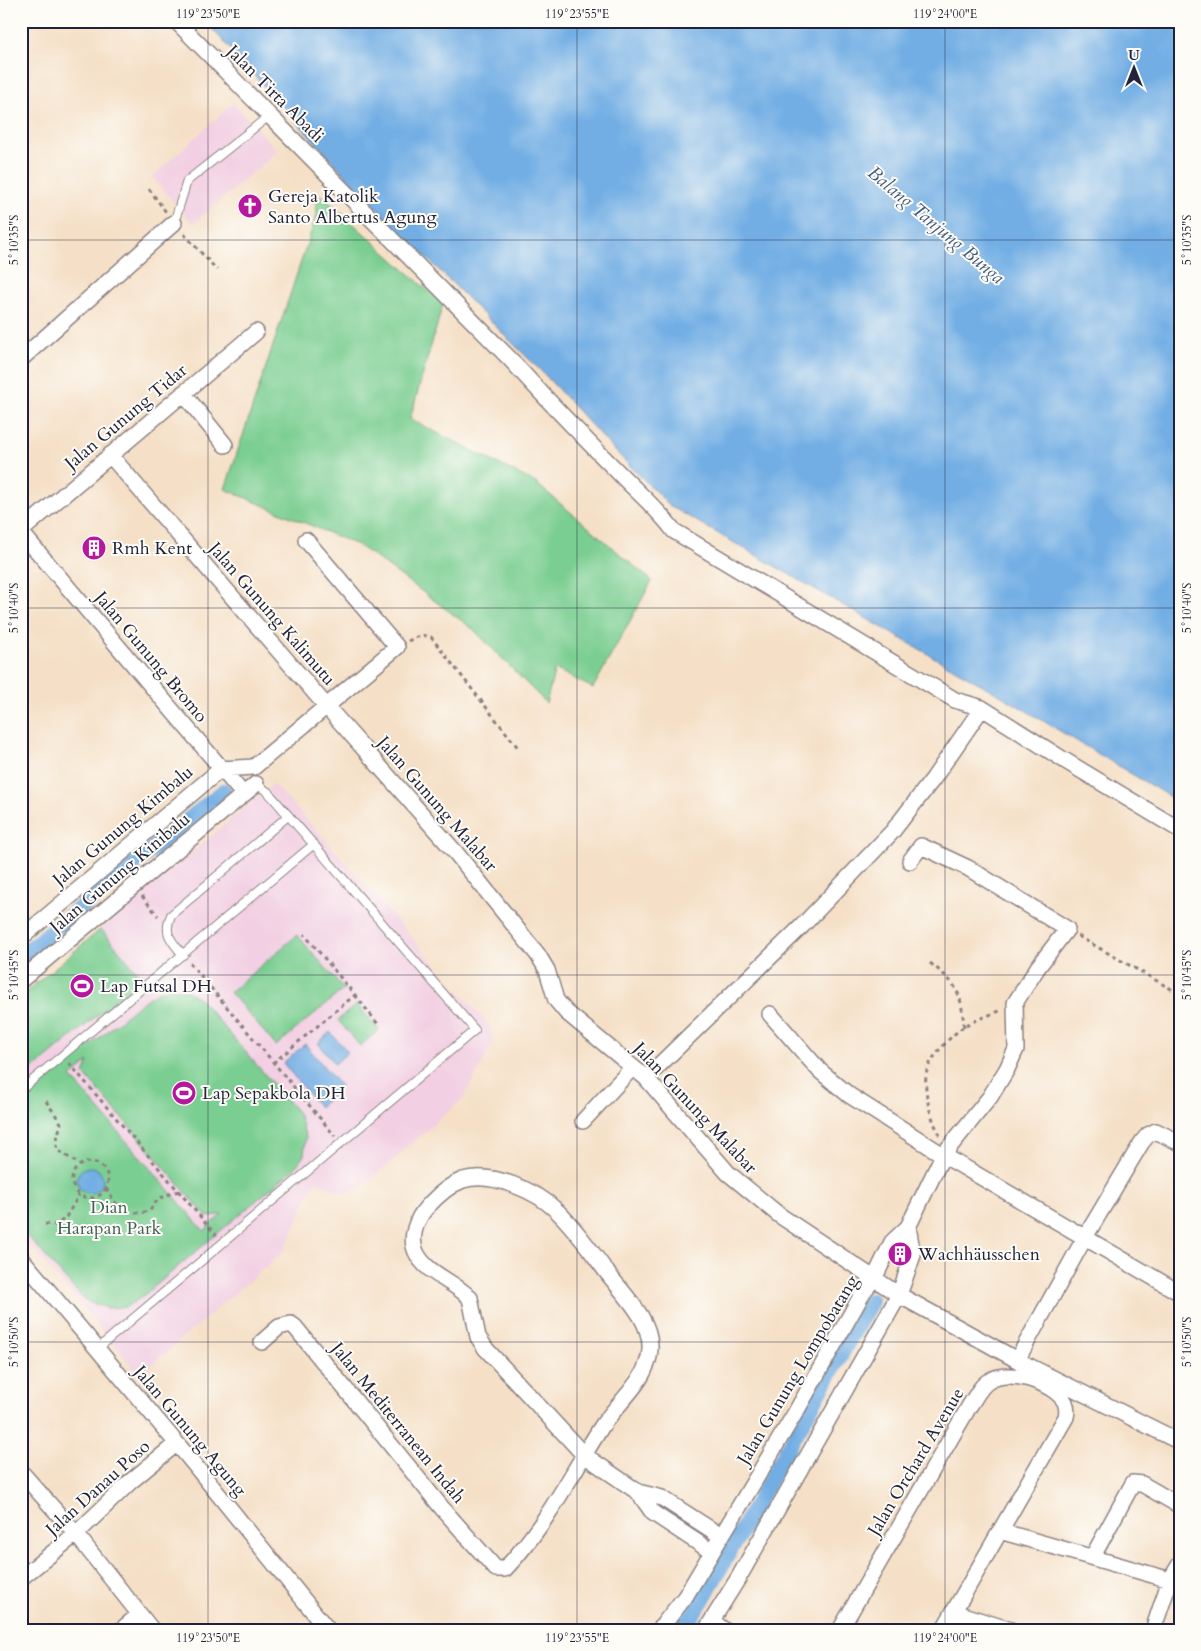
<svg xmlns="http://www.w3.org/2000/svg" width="1201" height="1651" viewBox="0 0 1201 1651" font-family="Cardo,serif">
<rect width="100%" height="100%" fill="#fdfcf7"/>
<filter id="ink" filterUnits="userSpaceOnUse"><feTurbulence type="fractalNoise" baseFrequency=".02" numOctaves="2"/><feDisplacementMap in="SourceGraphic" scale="10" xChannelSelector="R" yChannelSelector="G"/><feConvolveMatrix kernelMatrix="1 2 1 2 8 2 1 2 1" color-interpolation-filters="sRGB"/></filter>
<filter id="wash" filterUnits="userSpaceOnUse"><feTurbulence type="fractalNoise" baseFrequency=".0096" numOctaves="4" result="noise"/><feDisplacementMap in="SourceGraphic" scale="20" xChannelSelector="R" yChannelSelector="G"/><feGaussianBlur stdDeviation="1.12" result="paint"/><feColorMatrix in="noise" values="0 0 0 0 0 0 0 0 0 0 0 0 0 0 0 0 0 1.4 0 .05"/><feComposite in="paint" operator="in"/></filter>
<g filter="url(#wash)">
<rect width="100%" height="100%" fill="#f5e0c7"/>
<path fill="#f2cfe2" d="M233,103L278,151L193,224L152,177Z
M273,784L317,830L487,1023L494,1041L463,1099L363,1186L344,1194L315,1181L284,1251L140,1375L21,1235V996Z"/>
<path fill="#7ace91" stroke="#4e7866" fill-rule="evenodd" d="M321,195L443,304L410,419L536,483L652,581L593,688L555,669L546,703L473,629L371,554L357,545L225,489L317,214L316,204Z
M101,929L142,978L21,1079V996Z
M297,935L344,989L276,1046L230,992Z
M171,988L185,990L199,998L298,1113L306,1137L304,1155L295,1168L142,1297L126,1307L107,1308L85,1301L21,1229V1103L145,1000L158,992ZM89,1061L84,1074L207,1217L222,1214L204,1231L71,1077Z
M357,1004L379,1030L360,1046L338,1020Z"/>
<path fill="#72aee4" stroke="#4a6890" d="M205,21H1175L1180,26V803L1005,698L670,506L616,452L545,375L365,197Z
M330,1032L348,1052L335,1064L318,1043Z
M305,1044L341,1087L319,1107L283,1063Z
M77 1180a13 13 0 1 1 26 0a13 13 0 1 1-26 0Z"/>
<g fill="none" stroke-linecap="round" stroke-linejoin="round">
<path stroke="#72aee4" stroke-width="16" d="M21,956L224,791
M681,1630L701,1602L871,1301"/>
</g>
</g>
<g filter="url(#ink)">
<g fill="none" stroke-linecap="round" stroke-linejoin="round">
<defs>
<path id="lane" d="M174,223L187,181L269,116
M183,955C171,940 163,934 171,915L288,816
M21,1090L314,844
M97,1349L475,1030L268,792L256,784"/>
<path id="street" d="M176,21L511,360C546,399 582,436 619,473C638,493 658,509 674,531L955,700L982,708L1064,760L1180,830
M21,359L174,223
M183,393L225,445
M110,455L327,707L456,853L538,955L547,970L556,1000L566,1012L646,1078L728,1173L779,1215L899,1295L1017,1360L1180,1442
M21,531L256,332
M21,532L243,794
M254,767L397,647L306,540
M221,769L254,767
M21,938L221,769
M21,980L256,784
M770,1014L820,1071L849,1095L943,1155L1180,1293
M646,1078L802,926L892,832L933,779L982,708
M583,1121L633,1067
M21,1258L189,1458L328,1630
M262,1342L279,1327L291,1324L295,1327L442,1508L496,1569H505C548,1523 569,1477 602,1426C618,1402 648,1380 650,1350C652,1321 626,1297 609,1275C593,1254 576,1229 557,1211C537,1191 491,1171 463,1180C449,1185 437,1196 427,1207C417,1218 409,1237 416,1252C426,1274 454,1281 470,1298L478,1337L486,1349L584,1455L638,1492L662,1498L721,1536
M1017,1360L1084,1239L1142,1142L1148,1135L1156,1131L1180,1143
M21,1472L76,1534L152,1630
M638,1492L653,1513L712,1552
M1000,1531L1170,1580L1153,1630
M1093,1556L1133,1483L1142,1484L1180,1506
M21,1578L76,1534L130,1482L176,1444
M1170,1580L1180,1564
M953,1612L1011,1630
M712,1621L724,1630
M121,1630L139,1615
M659,1630L685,1597L797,1410L864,1291L875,1277L892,1242L908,1227L943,1155L990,1097L1007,1069L1016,1049L1015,1003L1038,967L1067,929L968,868L921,846L910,861
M706,1630L739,1577L899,1295L913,1255L908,1227
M840,1630L970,1405C975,1398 981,1385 989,1381C1009,1368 1053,1382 1065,1402C1067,1407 1067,1413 1066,1417L943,1630"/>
</defs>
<use href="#lane" stroke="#8c8181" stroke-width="10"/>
<use href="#street" stroke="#8c8181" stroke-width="18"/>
<path stroke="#8c8181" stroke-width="3" stroke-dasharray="4 4" stroke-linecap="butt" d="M149,189L166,212
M184,234L217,270
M408,641L421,635L431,637L519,749
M142,896L158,916
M1078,936L1180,994
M190,963L335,1136
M930,963C958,985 961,991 964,1027
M355,995L378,1024
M69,1063L216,1235
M273,1063L355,995L304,934
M46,1101L61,1123L56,1143L59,1151L79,1164
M940,1135C931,1121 921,1084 928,1068C934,1053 950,1037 963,1027C974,1020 990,1015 1002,1010
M72 1180a18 18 0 1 1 36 0a18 18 0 1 1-36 0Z
M106,1188C118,1209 125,1217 150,1211C156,1198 165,1195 179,1191
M45,1224L57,1225L66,1217L79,1195"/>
<use href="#lane" stroke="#fff" stroke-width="8"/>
<use href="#street" stroke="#fff" stroke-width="15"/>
</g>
</g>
<path fill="none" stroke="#22223b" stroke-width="1" stroke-opacity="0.45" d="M208,21V1630M577,21V1630M945,21V1630M21,240H1180M21,608H1180M21,975H1180M21,1342H1180"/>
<defs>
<symbol id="church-disc" viewBox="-11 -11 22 22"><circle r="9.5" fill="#b5179e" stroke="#fdfcf7"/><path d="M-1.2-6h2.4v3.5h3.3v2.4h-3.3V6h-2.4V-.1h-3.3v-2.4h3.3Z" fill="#fff"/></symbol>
<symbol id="building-disc" viewBox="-11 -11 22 22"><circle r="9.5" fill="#b5179e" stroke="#fdfcf7"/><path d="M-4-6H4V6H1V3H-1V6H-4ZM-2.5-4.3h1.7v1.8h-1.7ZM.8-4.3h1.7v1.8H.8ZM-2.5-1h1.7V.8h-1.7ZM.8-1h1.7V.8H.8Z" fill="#fff"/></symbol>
<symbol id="stadium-disc" viewBox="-11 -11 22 22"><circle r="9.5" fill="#b5179e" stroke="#fdfcf7"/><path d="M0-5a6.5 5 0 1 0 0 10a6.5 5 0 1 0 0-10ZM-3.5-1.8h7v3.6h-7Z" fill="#fff"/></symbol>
</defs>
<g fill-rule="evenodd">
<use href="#church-disc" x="236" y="192" width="28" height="28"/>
<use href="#building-disc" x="80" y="534" width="28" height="28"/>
<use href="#stadium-disc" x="68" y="972" width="28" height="28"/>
<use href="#stadium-disc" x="170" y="1079" width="28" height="28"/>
<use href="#building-disc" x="886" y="1240" width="28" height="28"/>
</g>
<g text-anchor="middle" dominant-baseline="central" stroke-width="4" stroke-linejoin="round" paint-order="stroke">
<g font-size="18" fill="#22223b" stroke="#fdfcf7">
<text transform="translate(275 94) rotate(45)">Jalan Tirta Abadi</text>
<text transform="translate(126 417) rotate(-40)">Jalan Gunung Tidar</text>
<text transform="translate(272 614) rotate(49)">Jalan Gunung Kalimutu</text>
<text transform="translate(151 657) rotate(50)">Jalan Gunung Bromo</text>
<text transform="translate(437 804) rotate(49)">Jalan Gunung Malabar</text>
<text transform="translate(123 826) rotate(-40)">Jalan Gunung Kimbalu</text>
<text transform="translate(120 873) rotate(-40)">Jalan Gunung Kinibalu</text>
<text transform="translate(695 1108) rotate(47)">Jalan Gunung Malabar</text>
<text transform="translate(798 1370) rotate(-59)">Jalan Gunung Lompobatang</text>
<text transform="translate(398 1423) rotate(51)">Jalan Mediterranean Indah</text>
<text transform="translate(190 1431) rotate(50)">Jalan Gunung Agung</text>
<text transform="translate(916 1462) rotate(-59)">Jalan Orchard Avenue</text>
<text transform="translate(98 1488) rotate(-42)">Jalan Danau Poso</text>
</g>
<g font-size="18" fill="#22223b" stroke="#fdfcf7" text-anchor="start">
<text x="268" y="196">Gereja Katolik<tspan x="268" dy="21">Santo Albertus Agung</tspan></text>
<text x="112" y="548">Rmh Kent</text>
<text x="100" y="986">Lap Futsal DH</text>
<text x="202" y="1093">Lap Sepakbola DH</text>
<text x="918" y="1254">Wachhäusschen</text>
</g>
<g font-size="18" fill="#415e59" stroke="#fdfcf7">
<text x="109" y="1207">Dian<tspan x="109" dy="21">Harapan Park</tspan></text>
</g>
<g font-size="19" font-style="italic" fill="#425a7f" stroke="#fdfcf7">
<text transform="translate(936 225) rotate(40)">Balang Tanjung Bunga</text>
</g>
</g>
<rect width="1201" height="1651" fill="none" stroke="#fdfcf7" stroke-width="55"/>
<g transform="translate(1134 68)" stroke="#fdfcf7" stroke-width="4" paint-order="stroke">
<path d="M0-4L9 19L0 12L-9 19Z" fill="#22223b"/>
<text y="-8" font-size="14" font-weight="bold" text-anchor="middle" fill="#22223b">U</text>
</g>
<rect x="28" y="28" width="1146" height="1596" fill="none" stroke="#22223b" stroke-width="2"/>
<g font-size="12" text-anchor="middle" fill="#22223b">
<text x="208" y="18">119°23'50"E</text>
<text x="577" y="18">119°23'55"E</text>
<text x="945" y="18">119°24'00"E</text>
<text transform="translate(14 240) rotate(-90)" y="4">5°10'35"S</text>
<text transform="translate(1187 240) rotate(-90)" y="4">5°10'35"S</text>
<text transform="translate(14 608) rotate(-90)" y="4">5°10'40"S</text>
<text transform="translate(1187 608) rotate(-90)" y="4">5°10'40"S</text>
<text transform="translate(14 975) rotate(-90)" y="4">5°10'45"S</text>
<text transform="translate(1187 975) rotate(-90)" y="4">5°10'45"S</text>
<text transform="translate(14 1342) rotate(-90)" y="4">5°10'50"S</text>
<text transform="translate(1187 1342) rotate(-90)" y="4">5°10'50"S</text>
<text x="208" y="1642">119°23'50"E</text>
<text x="577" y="1642">119°23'55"E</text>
<text x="945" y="1642">119°24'00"E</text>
</g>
</svg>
